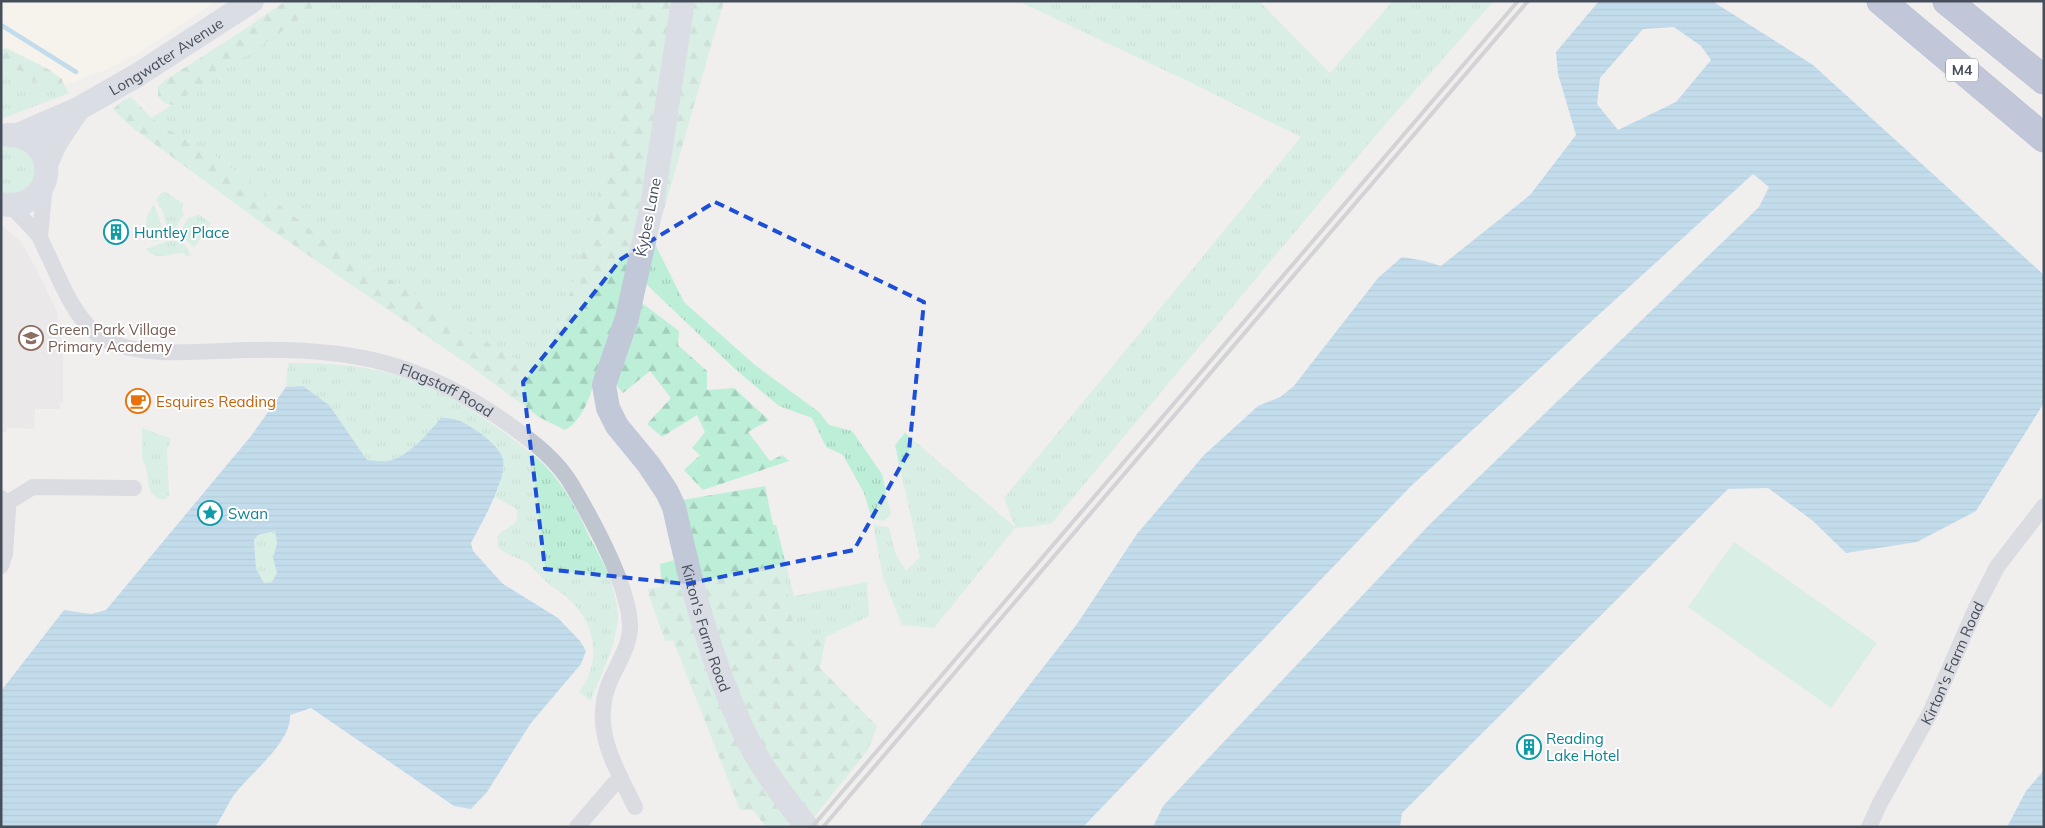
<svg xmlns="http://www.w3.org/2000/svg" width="2045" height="828" viewBox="0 0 2045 828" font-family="Mulish,sans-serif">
<defs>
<pattern id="grass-tufts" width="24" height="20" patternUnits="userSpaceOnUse" patternTransform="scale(1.25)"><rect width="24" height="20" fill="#bdeed8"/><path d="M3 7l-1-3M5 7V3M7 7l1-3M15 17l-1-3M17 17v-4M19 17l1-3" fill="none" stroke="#a4cebc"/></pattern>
<pattern id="forest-firs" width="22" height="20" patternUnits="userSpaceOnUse" patternTransform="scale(1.25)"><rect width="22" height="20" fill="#bdeed8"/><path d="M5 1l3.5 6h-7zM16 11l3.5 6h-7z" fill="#a4cebc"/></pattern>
<pattern id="water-rules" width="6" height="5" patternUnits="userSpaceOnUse" patternTransform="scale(1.25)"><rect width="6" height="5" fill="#8bc6e9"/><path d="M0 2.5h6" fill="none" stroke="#73a3c0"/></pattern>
</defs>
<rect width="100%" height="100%" fill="#f1eeee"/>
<path fill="#fbf9e7" d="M1,1H217L136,54L110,68L1,109Z"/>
<path fill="#e2e0e0" d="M1,225L21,242L39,274L57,312L63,348V402H60V409H35L34,429L7,428V432H1Z"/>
<path fill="url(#grass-tufts)" d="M327,1H637L630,53L607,163L571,291L552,343L535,371L463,328L402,286L333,246L212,154L167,129L152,118Z
M1018,1H1259L1330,73L1393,1H1494L1382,128L1051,524L1015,528L934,628L902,625L883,577L873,525L889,527L896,555L906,571L920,557L895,445L905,433L1015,527L1004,498L1301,137L1181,78Z
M15,70L24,73L41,87L63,83L69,93L1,119V75Z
M1,144L19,145L38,164L34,187L1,199Z
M165,192L183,203L182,211L184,214L175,229L167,230L163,212L156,200L161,193Z
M154,205C156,209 165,235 165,238L157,241L151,240C144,224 144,219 154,205Z
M198,214L211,223L194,248L191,244L182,237L180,231L189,217H194Z
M168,241C180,241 189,244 190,257L183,253C169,253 158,262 146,249Z
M654,242L684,302L755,365L819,412L829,425L852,431L882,474L891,515L884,521L872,519L864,493L843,455L826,447L812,418L779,406L735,369L643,281Z
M288,363C379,362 433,379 506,434C523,447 541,459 554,476C569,494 580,516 590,538C601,558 610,574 615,597C616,603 618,609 618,615C617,646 601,672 591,701L579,692C601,664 597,628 572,602C563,593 551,587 542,578C538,574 534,568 529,564C520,558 508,556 499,548L497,537C504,526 520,527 517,511L514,507L495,497L500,484L442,418C429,433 408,458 387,461C381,462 373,460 367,460L347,431L303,386L286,387Z
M142,428L171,439L167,450L169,495L165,499H159L151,493L149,487L146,467L142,457Z
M773,525H776L794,596L867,582L869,616L826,637H796Z
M275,531L277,543L273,558L277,573L272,582L263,583L256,569L254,540L258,535Z"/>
<path fill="url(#forest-firs)" d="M286,1H327L172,105L164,103L158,96V87L164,81L236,35Z
M637,1H724L638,300L679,331L678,345L707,371V390L734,388L769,420L748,432L770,461L782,455L789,461L703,490L684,470L700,455L692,448L705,432L697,415L662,437L647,424L671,398L650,371L623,393L600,366C592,387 586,419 565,430L539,417L469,365L264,225L129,125L113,109L123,100L131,97L152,118L169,130L212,154L333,246L402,286L462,327L535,371L552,343L571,291L607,163L630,53Z
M6,48L48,69L62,79L63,83L45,89L20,71L15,70L1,75V50Z
M765,486L796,636L826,637L820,668L877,726L868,750L806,827H766L753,810H740L673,640L665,641L649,596L648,589L662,587L660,564L675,560L682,500Z"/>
<path fill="#bdeed8" d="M1734,542L1877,643L1831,708L1688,607Z"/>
<path fill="url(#water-rules)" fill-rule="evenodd" d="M1599,1H1712L1813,65L2044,275V403L1976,511L1917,542L1846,553L1812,520L1768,488L1728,489L1402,813L1400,827H1153L1163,806L1430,524L1759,207L1769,187L1753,174L1410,487L1083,827H921V824L1077,624L1137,534L1204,455L1258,406L1280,397L1293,387L1378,278L1402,257L1425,261L1441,266L1530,195L1576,135L1558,74L1556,52ZM1674,27L1701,46L1711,60L1676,102L1618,130L1597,104L1600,78L1643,29Z
M303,386L329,405L367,460C374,460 381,462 387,461C408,458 428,433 441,418C458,417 467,424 480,433C488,439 500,449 503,459C507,480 481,524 471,543L473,551L503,584L558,618L580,641L586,651L581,664L531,723L487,792L471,809L454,806L311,708L290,715C292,740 253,772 238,790C228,801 224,815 215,827H1V691L64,610L91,614L106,610L251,436L286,387ZM212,505L217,508L218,516L215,521L209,522L204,520L202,512L205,507ZM275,531L277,543L273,558L277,573L272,582L264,583L256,569L254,540L258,535Z
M2044,770V827H2007L2026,791Z"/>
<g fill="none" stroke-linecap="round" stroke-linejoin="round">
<path stroke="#8bc6e9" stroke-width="4.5" d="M1,25L76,72"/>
<defs>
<path id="highway" d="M1881,1L2044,138
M1947,1L2044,80"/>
</defs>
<use href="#highway" stroke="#7283a8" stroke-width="29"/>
<g stroke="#bfc6d0" stroke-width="16">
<path id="s1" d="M11,206C20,216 31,226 39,236C43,243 46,252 50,259C62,285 78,325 104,339C145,360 206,350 251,350C354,348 422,363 507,423C532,441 558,460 573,487C593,521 628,585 630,624C631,644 618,663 610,681C590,728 615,765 635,807"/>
<path d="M40,237L45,183"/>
<path d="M1,498L7,503L8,510L5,554L1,566"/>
<path d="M7,503L33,487L134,488"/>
<path d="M577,827L614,784L621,779"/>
<path id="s2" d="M1869,827L1880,803L1930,713L1976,608L1997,567L2044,506"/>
</g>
<g stroke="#c1c8d7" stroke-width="24">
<path id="s3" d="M683,1L652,205L627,318L604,385L608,408L617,426L649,465L667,492L674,507C691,584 709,656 742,728C757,763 784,797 807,827"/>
<path id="s4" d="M18,135L78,109L136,76L252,1"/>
<path d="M46,164L56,142L78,109"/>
<path d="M1,204C56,214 64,136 8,135"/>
</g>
<use href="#highway" stroke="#8798bc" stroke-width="28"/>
<path stroke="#b0b2b8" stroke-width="4" d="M812,827L1518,1
M823,827L1528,1"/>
</g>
<path d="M0 0H2045V828H0ZM715,202L924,302L909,451L854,550L686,584L545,569L523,382L621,259Z" fill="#f1eeee" fill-opacity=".55" fill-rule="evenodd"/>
<path fill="none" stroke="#1d4ed8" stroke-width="4" stroke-dasharray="10 6" stroke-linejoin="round" d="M715,202L924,302L909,451L854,550L686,584L545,569L523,382L621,259Z"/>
<defs>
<symbol id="building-ring" viewBox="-11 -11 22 22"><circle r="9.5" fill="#fff" stroke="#0f9aa8" stroke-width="1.5"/><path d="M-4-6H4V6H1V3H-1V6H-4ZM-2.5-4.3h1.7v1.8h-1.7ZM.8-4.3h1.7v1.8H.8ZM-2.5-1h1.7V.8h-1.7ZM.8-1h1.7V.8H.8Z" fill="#0f9aa8"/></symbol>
<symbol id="school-ring" viewBox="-11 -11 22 22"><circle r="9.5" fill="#fff" stroke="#8d6e63" stroke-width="1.5"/><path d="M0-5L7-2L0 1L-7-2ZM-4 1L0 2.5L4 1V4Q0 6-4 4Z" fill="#8d6e63"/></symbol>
<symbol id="cafe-ring" viewBox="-11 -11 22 22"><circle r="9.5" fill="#fff" stroke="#e8710a" stroke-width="1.5"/><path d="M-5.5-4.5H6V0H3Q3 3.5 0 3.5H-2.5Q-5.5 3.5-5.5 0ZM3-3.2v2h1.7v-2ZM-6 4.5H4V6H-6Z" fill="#e8710a"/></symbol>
<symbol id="sight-ring" viewBox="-11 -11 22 22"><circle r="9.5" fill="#fff" stroke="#0f9aa8" stroke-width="1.5"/><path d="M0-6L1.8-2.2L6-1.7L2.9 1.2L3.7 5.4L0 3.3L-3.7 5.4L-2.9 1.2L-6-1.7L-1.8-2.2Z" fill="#0f9aa8"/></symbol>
</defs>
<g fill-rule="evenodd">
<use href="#building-ring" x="102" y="218" width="28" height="28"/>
<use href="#school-ring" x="17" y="324" width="28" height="28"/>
<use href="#cafe-ring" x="124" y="387" width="28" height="28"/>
<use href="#sight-ring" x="196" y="499" width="28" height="28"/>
<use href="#building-ring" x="1515" y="733" width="28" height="28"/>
</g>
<g text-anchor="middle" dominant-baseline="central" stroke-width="4" stroke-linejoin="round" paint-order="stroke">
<rect fill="#fff" stroke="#7e838c" stroke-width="1" x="1946" y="58.5" width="32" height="23" rx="4"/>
<g font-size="14" font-weight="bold" fill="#474e5b">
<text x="1962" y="70">M4</text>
</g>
<g font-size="15" fill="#474e5b" stroke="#fff">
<text stroke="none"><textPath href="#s4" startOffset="168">Longwater Avenue</textPath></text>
<text transform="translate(648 217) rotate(-79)">Kybes Lane</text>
<text stroke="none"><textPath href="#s1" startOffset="516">Flagstaff Road</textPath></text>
<text stroke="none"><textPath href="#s3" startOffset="661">Kirton's Farm Road</textPath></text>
<text stroke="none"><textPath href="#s2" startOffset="184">Kirton's Farm Road</textPath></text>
</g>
<g font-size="15" fill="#0d838f" stroke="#fff" text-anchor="start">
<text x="134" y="232">Huntley Place</text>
<text x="228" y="513">Swan</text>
<text x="1546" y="738">Reading<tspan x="1546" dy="17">Lake Hotel</tspan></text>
</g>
<g font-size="15" fill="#785e54" stroke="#fff" text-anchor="start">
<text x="48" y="329">Green Park Village<tspan x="48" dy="17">Primary Academy</tspan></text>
</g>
<g font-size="15" fill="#c56008" stroke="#fff" text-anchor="start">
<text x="156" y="401">Esquires Reading</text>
</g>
</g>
<rect width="2045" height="828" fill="none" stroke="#474e5b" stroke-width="5"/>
</svg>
